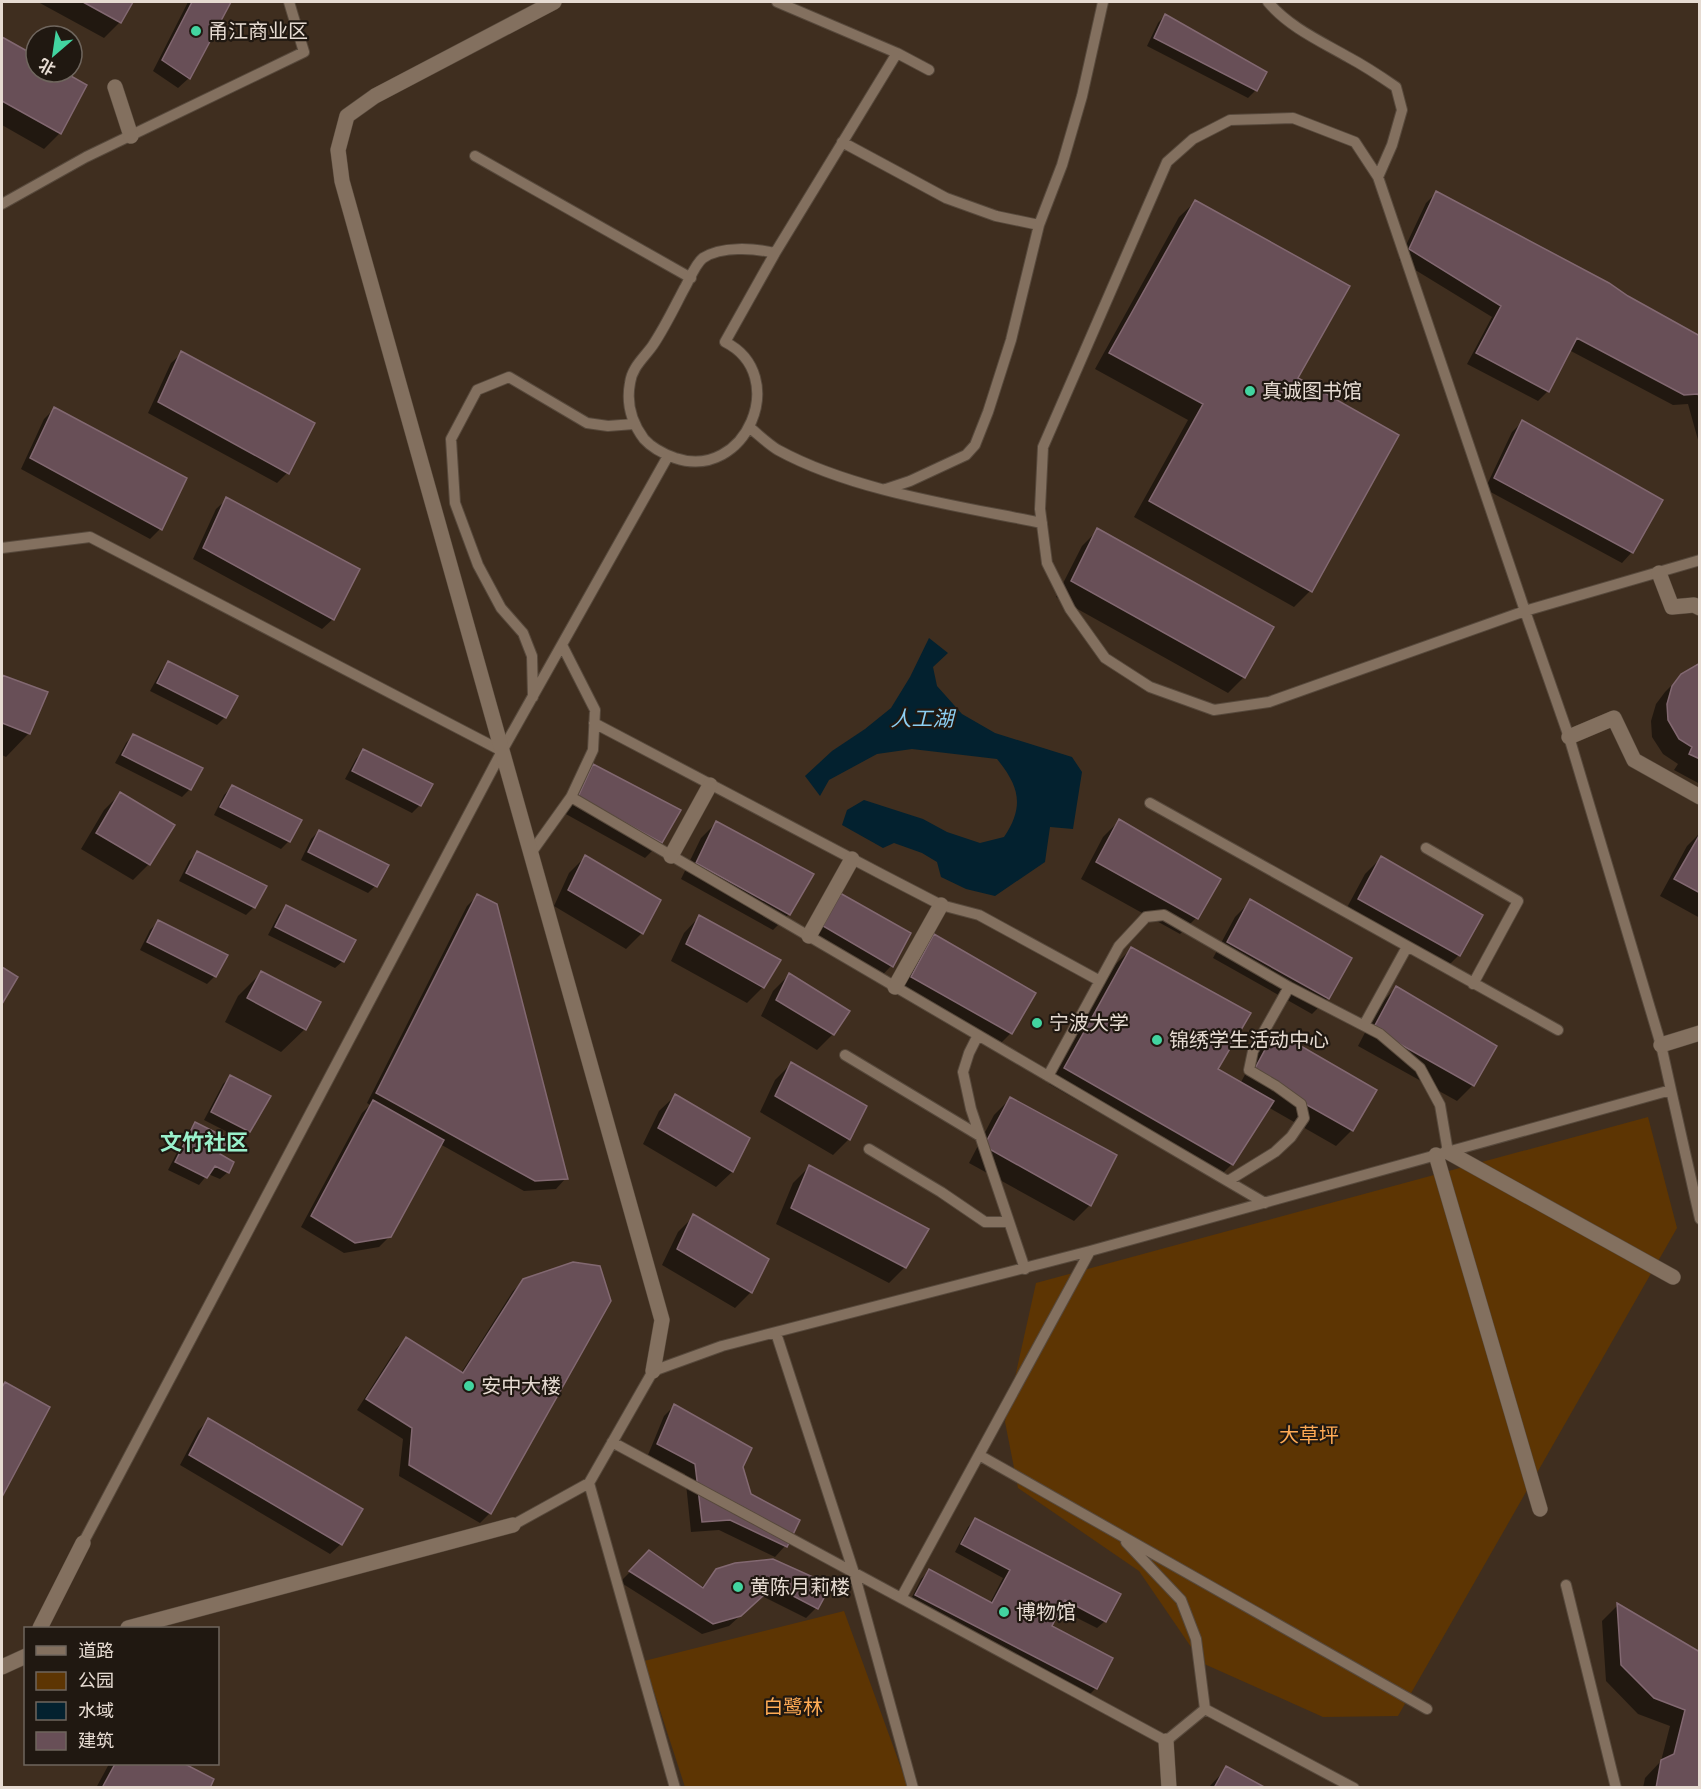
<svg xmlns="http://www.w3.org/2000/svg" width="1701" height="1789" viewBox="0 0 1701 1789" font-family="Cabin,'Noto Sans SC',sans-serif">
<rect width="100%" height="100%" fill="#3f2e1f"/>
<path fill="#5d3503" d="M1648,1117L1677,1228L1398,1716L1323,1717L1202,1663L1139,1571L1018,1488L1005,1422L1036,1283Z
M844,1611L908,1787H685L644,1661Z"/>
<path fill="#03212f" d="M929,638L948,653L933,667L937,686L962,714L995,733L1072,757L1082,772L1073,829L1050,827L1045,862L995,896L966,889L941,877L937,862L922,853L894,843L883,848L842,825L847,810L864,800L923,819L947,832L980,843L1004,837C1025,806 1019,786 997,759L912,749L877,754L829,780L820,796L805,776L832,751L865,729L891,708L910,677Z"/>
<path fill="#0007" d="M38,2H131L120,22L104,38Z
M188,2H230L189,78L178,88L153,71Z
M1165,15L1256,90L1248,98L1147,46L1158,23Z
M2,39L36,58V72H61L60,133L44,149L2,125Z
M1437,192L1700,338V447L1688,404L1673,405L1569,350L1548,391L1538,401L1467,364L1492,317L1399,260L1426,203Z
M1195,202L1296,379L1310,591L1294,607L1134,517L1188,420L1095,369L1179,217Z
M182,353L287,473L277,483L148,413L171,363Z
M54,409L160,529L150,539L21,469L44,419Z
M1522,422L1632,552L1622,563L1485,489L1512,432Z
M227,499L333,619L322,629L193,559L216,509Z
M1098,530L1244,677L1228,693L1056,597L1082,546Z
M168,663L225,717L217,725L150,691L161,671Z
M1700,665V784L1674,770L1678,764L1663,754L1652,737L1651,721L1656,704L1665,692L1682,675Z
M2,676L46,693L29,733L6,757L2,755Z
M133,735L201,769L190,789L182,797L115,763L126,743Z
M363,751L420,805L412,813L345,779L356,759Z
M593,766L661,842L645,858L564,813L577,782Z
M232,787L300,821L289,841L281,849L214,815L224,795Z
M120,794L149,864L133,880L81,849L104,810Z
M1119,821L1219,879L1196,918L1180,934L1081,879L1103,837Z
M716,823L789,914L773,930L681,879L701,838Z
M319,831L375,886L368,893L301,860L311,839Z
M1700,833V918L1660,896L1687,846Z
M197,853L254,907L246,915L179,881L189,861Z
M585,857L642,933L626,949L554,906L569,873Z
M1381,858L1459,955L1443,971L1343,915L1365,874Z
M840,895L909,934L891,966L876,982L808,942Z
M477,896L566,1178L556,1189L524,1191L440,1144L390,1236L379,1247L344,1253L301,1227L362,1113L370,1105L367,1103L467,906Z
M1251,901L1328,998L1312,1014L1213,958L1235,917Z
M287,906L343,961L335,968L268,935L279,914Z
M699,917L763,987L747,1003L671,961L684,933Z
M158,922L215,976L207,984L140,950L150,930Z
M934,936L1034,994L1011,1033L995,1049L896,993L918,952Z
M1131,949L1216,1070L1240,1084L1259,1048L1275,1033L1352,1130L1336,1146L1268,1107L1232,1164L1216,1180L1049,1084L1115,965Z
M261,973L305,1029L281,1052L225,1022L238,996Z
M789,975L833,1034L817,1050L761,1016L773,991Z
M1396,988L1473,1085L1457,1101L1358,1046L1380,1004Z
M791,1064L865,1107L848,1140L833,1155L760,1112L775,1080Z
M230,1077L249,1131L241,1139L204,1120L223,1084Z
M675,1096L748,1139L732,1172L716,1187L643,1144L659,1111Z
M1010,1099L1090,1205L1074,1221L969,1163L994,1115Z
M196,1123L228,1172L220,1179L208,1174L199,1185L168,1170L188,1131Z
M809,1167L905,1267L889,1283L776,1224L793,1183Z
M694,1216L751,1292L735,1308L662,1265L678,1232Z
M524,1280L490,1513L480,1523L399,1476L403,1439L357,1410L396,1349L406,1338L461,1373L513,1291Z
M5,1384L48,1408L2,1493V1387Z
M674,1406L741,1466L749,1495L785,1546L775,1557L719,1530L691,1532L685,1474L648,1455L664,1416Z
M208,1420L341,1544L330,1554L180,1465L198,1431Z
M975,1520L1105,1621L1097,1628L1059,1609L1050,1626L1111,1658L1095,1689L1088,1696L909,1603L921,1579L929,1571L990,1603L1003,1578L955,1552L968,1527Z
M650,1552L701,1588L716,1571L773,1560L816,1608L806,1618L762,1596L729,1626L702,1634L620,1582Z
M1618,1605L1700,1653V1788H1643L1645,1778L1661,1761L1670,1726L1638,1714L1606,1681L1602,1621Z
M109,1764H182L212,1780L208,1788H96Z
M1227,1768L1263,1788H1208Z"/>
<path fill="#684f57" stroke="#826871" stroke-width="1.5" d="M83,2H133L121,23Z
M192,2H231L190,79L162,60Z
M1165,14L1267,72L1257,91L1154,38Z
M2,37L36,56V72H64L87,85L61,134L2,101Z
M1436,191L1609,283L1628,296L1700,336V399L1698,394L1684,395L1577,338L1549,392L1476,353L1501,306L1409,249Z
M1195,200L1350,286L1298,378L1399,435L1312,592L1149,501L1203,404L1109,353Z
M181,351L315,423L289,474L158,402Z
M54,407L187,478L162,530L30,458Z
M1522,420L1663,500L1633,553L1494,478Z
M226,497L360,569L334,620L203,548Z
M1097,528L1274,627L1245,678L1071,581Z
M168,661L238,696L226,718L157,683Z
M1700,663V759L1689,754L1692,747L1679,739L1668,720L1667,704L1672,686L1681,674Z
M2,675L48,692L30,734L2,723Z
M133,734L203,768L191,790L122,755Z
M363,749L433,784L421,806L352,771Z
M593,764L681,810L662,843L578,797Z
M232,785L302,820L290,842L220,807Z
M120,792L175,825L150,865L96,833Z
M1119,819L1221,879L1198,919L1096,862Z
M716,821L814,874L790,915L696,863Z
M319,830L389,865L377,887L308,852Z
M1700,834V893L1674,879Z
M197,851L267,886L255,908L186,873Z
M585,855L661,900L643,934L568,890Z
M1381,856L1483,915L1460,956L1358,899Z
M840,893L911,933L893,967L823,926Z
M477,894L497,904L568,1179L535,1181L376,1093Z
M1250,899L1352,958L1329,999L1227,942Z
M286,905L356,940L344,962L275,927Z
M699,915L781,960L764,988L686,944Z
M158,920L228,955L216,977L147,942Z
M934,934L1036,993L1012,1034L911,977Z
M1131,947L1251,1013L1218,1069L1274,1101L1233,1165L1064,1068Z
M2,967L18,977L2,1004Z
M261,971L321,1002L306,1030L247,998Z
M789,973L850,1011L834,1035L776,1000Z
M1396,986L1497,1046L1474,1086L1373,1029Z
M1275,1031L1377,1090L1353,1131L1252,1074Z
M791,1062L867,1106L850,1140L775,1096Z
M230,1075L271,1096L250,1132L211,1112Z
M675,1094L750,1138L733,1172L658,1128Z
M1010,1097L1117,1155L1091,1206L984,1146Z
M373,1100L444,1140L391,1237L355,1243L311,1216Z
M195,1122L229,1139L220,1154L234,1162L229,1173L215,1166L207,1178L175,1162Z
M809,1165L929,1229L906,1268L791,1208Z
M693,1214L769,1259L752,1293L677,1249Z
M573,1262L600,1266L611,1301L491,1514L409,1465L412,1428L366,1399L406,1337L463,1373L523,1279Z
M5,1382L50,1407L2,1497V1387Z
M674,1404L752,1448L743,1467L751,1494L800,1520L787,1547L730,1520L702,1522L695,1464L657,1444Z
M208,1418L363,1509L342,1545L189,1455Z
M975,1518L1121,1594L1106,1622L1065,1600L1052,1626L1113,1658L1097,1689L915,1595L929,1569L992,1603L1010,1570L961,1544Z
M649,1550L703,1588L716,1569L735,1563L773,1559L831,1585L818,1609L774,1586L741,1616L713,1624L629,1571Z
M1617,1603L1700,1652V1788H1656L1661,1760L1674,1754L1685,1710L1654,1698L1621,1665Z
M115,1764H185L214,1779L210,1788H102Z
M1226,1766L1266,1788H1214Z"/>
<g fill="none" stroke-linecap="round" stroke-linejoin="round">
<defs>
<path id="service" d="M1268,2C1289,27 1320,41 1348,57C1365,66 1380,76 1396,87L1402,110L1392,145L1378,177
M897,53L929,70
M1293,118L1355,142L1378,177L1525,611L1269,702L1214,710L1150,687L1105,658L1070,609L1047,563L1040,509L1043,447L1167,162L1193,139L1230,120Z
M842,142L946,198L996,216L1039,225
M475,156L691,278
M2,204L86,157L304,52L289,2
M775,253C754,248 721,246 703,258C695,264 689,281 684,289C674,308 665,327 653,345C644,358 632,367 630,383C626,404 632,423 644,439C652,448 664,454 675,458C746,482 791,375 725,342L775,253L897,53L777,2
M749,427C759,435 768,444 778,450C853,491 959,506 1042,523
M886,489L910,481L966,455L975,445L988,412L1011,340L1039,225L1062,165L1082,96L1103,2
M2,548L90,537L502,751L83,1543
M533,697L532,656L523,633L501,608L478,565L455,503L451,439L477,390L509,377L587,423L608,426L634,424
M594,723L883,875L941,905L979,915L1100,981
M502,751L668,456
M571,797L1265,1203
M1150,803L1558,1030
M1426,848L1518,901L1473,984
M531,853L571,797L593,750L595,710L562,645
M1364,1025L1407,947
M978,1035L969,1053L963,1072L971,1109L1025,1269
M845,1055L980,1136
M1048,1076L1119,946L1146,917L1164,915L1289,987L1380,1034L1420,1068L1440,1105L1448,1152
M1671,1090L1661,1045L1569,737L1525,611L1700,560
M869,1149L941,1192L985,1222H1009
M1228,1181L1275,1152L1291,1137L1304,1118L1301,1104L1276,1086L1249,1070L1253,1051L1289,987
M776,1333L854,1573L913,1788
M612,1442L1166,1741L1205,1709
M979,1455L1427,1709
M589,1483L675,1788
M513,1525L589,1483L653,1371L722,1346L1090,1251L1671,1090L1700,1219
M1126,1542L1181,1600L1196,1639L1205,1709
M1566,1585L1616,1788
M901,1598L1090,1251
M1205,1709L1354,1788"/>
<path id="pedestrian" d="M1659,573L1672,607L1694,605L1700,608
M1569,737L1614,718L1634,760L1700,797
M1661,1045L1700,1033
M1166,1741L1169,1788"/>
<path id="minor" d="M554,2L375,96L347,116L338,150L342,181L662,1320L653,1371
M115,87L131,136
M671,856L710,785
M809,936L852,859
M895,987L941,905
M1448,1152L1673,1277
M1436,1155L1540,1509
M40,1628L83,1543
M128,1628L513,1525
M2,1667L26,1656"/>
</defs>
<use href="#service" stroke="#57493c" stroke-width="12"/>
<use href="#pedestrian" stroke="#57493c" stroke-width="16"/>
<use href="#minor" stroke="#57493c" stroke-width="16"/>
<use href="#service" stroke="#83705f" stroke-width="10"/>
<use href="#pedestrian" stroke="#83705f" stroke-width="15"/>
<use href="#minor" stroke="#83705f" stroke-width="15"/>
</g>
<g fill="#42d4a0" stroke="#201811" stroke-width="2">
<circle cx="196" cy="31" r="6"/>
<circle cx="1250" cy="391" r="6"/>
<circle cx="1037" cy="1023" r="6"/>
<circle cx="1157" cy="1040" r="6"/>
<circle cx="469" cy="1386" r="6"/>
<circle cx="738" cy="1587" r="6"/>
<circle cx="1004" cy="1612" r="6"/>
</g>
<g text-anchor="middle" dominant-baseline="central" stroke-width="4.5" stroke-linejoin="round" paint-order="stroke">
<g font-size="20" fill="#e6dbd2" stroke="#201811" text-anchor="start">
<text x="208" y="31">甬江商业区</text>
<text x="1262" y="391">真诚图书馆</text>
<text x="1049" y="1023">宁波大学</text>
<text x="1169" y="1040">锦绣学生活动中心</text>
<text x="481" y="1386">安中大楼</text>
<text x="750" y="1587">黄陈月莉楼</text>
<text x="1016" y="1612">博物馆</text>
</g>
<g font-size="20" fill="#ffab55" stroke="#201811">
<text x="1309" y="1435">大草坪</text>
<text x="793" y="1707">白鹭林</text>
</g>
<g font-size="21" font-style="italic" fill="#8bcef2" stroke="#201811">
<text x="922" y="718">人工湖</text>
</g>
<g font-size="22" font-weight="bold" fill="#99f0cb" stroke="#201811">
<text x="204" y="1142">文竹社区</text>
</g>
</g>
<rect width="1701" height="1789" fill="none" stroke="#e6dbd2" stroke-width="6"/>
<rect x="24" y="1627" width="195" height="138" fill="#201811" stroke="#6f665e" stroke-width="1.5"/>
<rect x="36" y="1646" width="30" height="9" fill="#83705f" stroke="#6f665e" stroke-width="1.5"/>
<text x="78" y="1657" font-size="18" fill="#e6dbd2">道路</text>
<rect x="36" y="1672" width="30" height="18" fill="#5d3503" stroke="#6f665e" stroke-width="1.5"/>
<text x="78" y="1687" font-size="18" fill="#e6dbd2">公园</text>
<rect x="36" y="1702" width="30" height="18" fill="#03212f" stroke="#6f665e" stroke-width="1.5"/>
<text x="78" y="1717" font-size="18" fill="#e6dbd2">水域</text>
<rect x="36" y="1732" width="30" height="18" fill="#684f57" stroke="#6f665e" stroke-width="1.5"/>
<text x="78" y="1747" font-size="18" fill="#e6dbd2">建筑</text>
<g transform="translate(54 54) rotate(209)"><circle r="28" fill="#201811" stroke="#6f665e" stroke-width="1.5"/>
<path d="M0-4.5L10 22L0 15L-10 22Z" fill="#42d4a0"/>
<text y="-9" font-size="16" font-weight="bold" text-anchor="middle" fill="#e6dbd2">北</text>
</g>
</svg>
